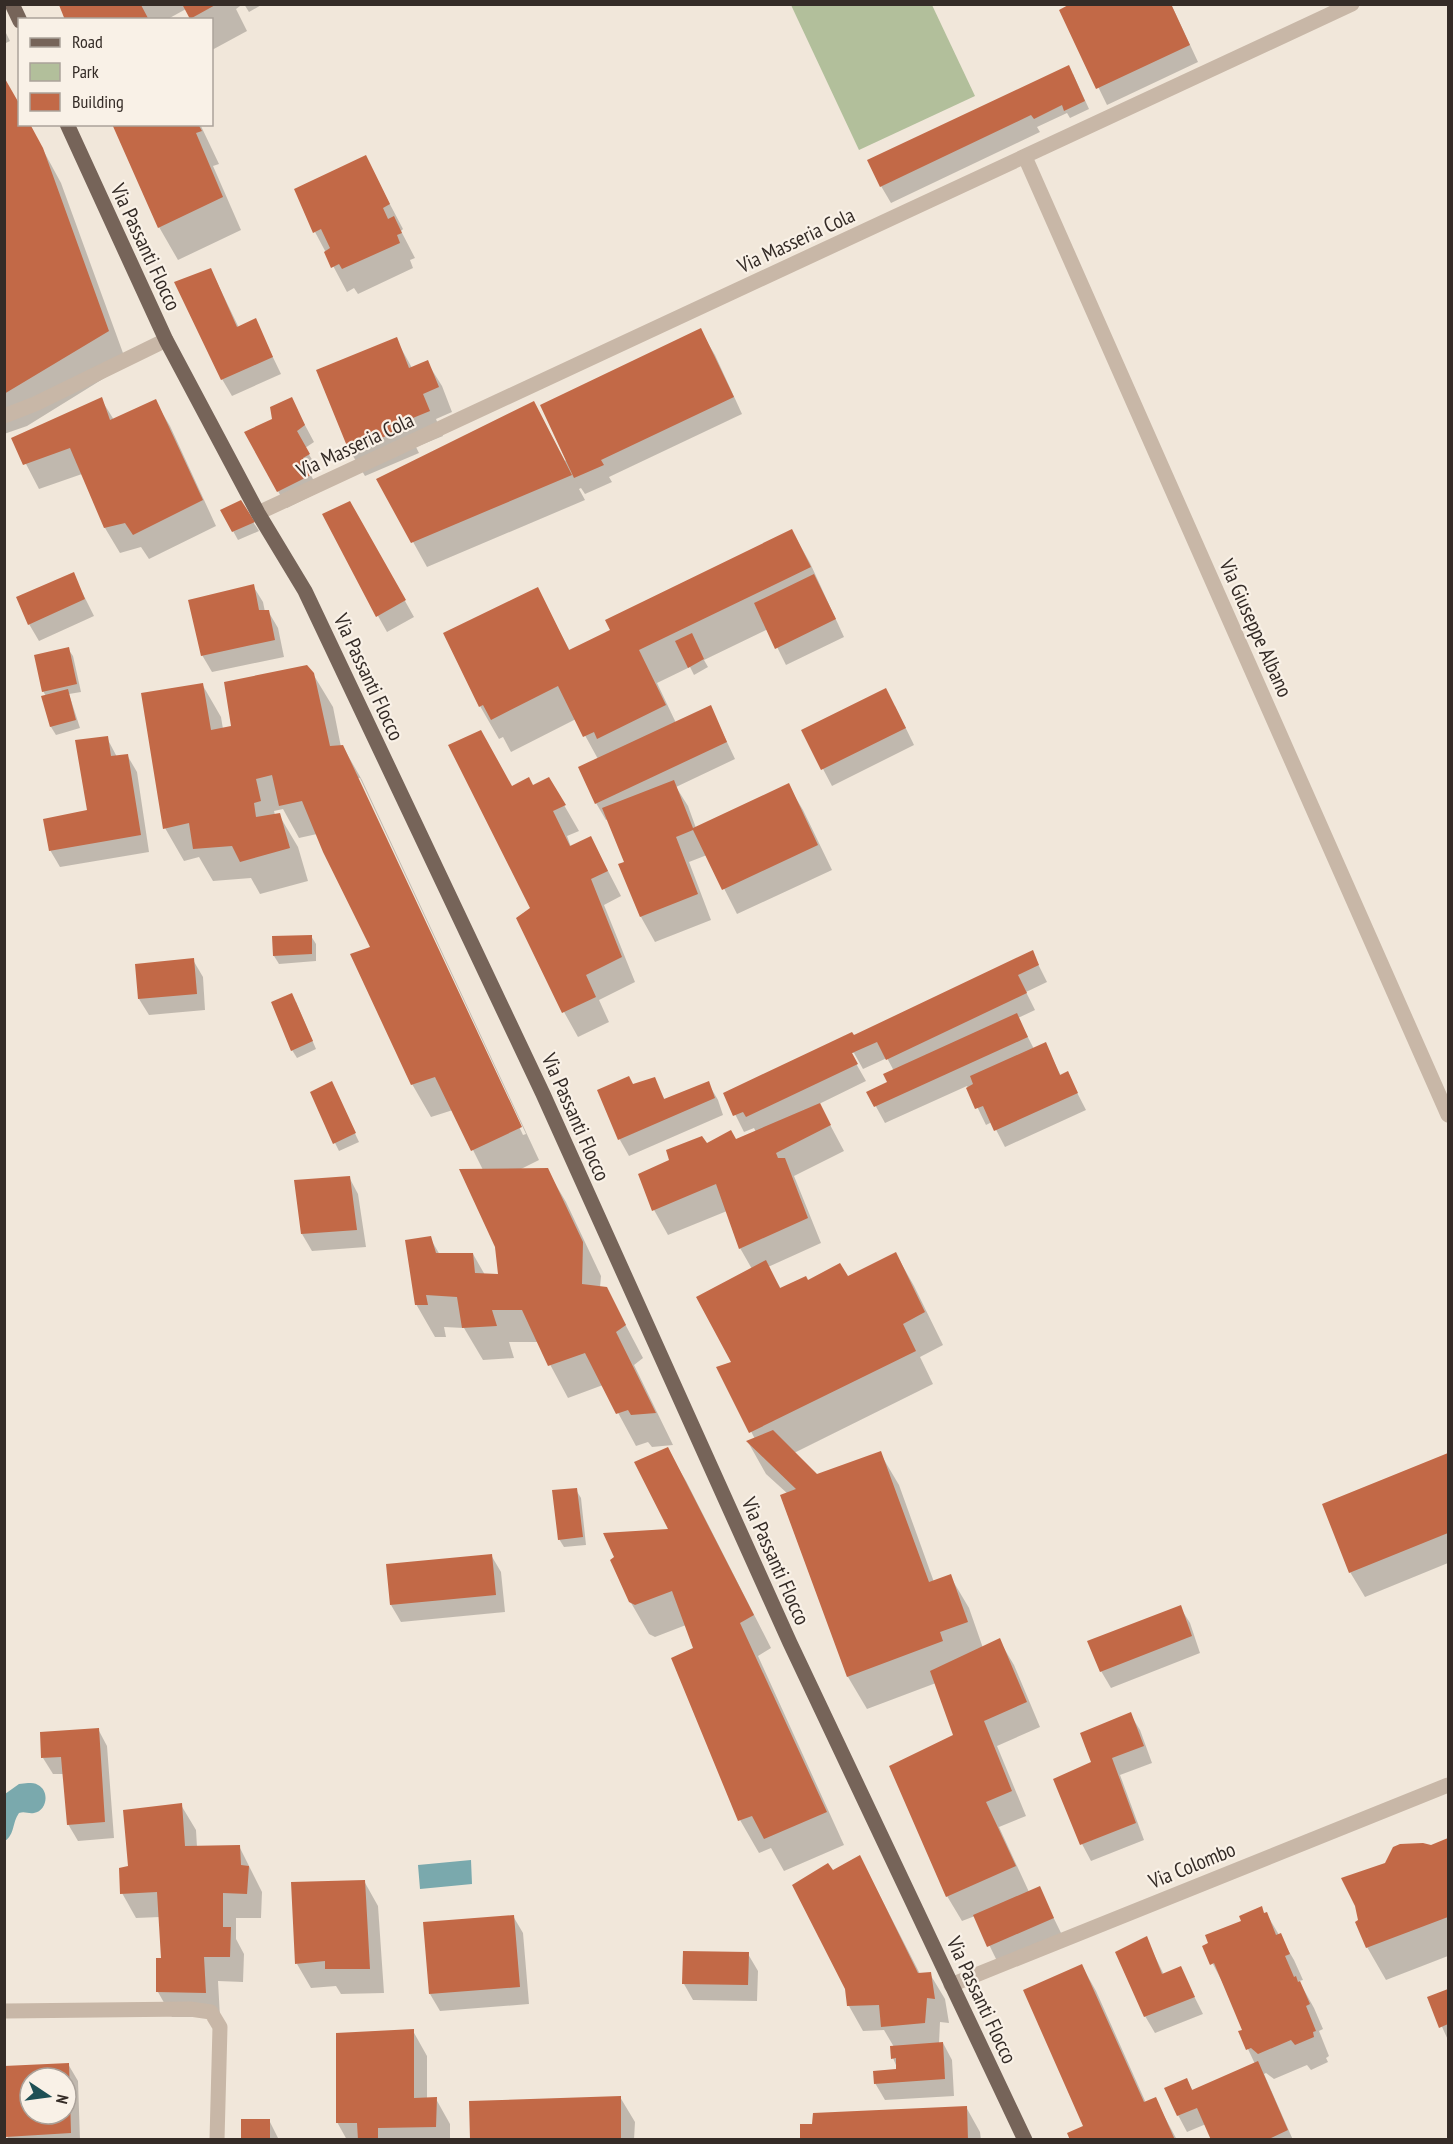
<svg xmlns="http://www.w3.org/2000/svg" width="1453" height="2144" viewBox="0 0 1453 2144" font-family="'PT Sans Narrow',sans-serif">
<rect width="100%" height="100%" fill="#f1e7da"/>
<path fill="#b2bf9b" d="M791,5H932L975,96L859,150Z"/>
<path fill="#7aa9ad" d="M28,1783C32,1783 35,1783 38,1785C50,1791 47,1811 34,1813C28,1814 25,1811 19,1813C12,1823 15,1834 5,1841V1794L19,1784Z
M471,1860L472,1884L420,1889L418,1865Z"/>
<path fill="#0003" fill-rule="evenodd" d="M60,4H243L236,9L247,31L212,50V20H192L186,9L166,20H67Z
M244,4H263L249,12Z
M1171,4L1198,62L1107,105L1061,11Z
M4,29L10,41L4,44Z
M1073,74L1089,109L1070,118L1067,113L1037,127L1040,132L891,203L881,186Z
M4,81L20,124H29L61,183L127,364L27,426L4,434Z
M114,124H200L219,164L213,166L241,230L178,260L159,227Z
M365,157L403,229L401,231L415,258L410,260L413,268L358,294L354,288L347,292L315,232Z
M211,270L239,328L255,320L281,374L232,396L222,379Z
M700,330L715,355L742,414L609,477L612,482L585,494L581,488L579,489L585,500L427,567L378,479L534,403L565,461Z
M396,339L412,368L427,362L442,386L452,412L436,419L443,436L416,447L419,453L365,476L350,451L318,371Z
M101,399L114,420L155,401L170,426L216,526L149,559L141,547L120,553L105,528L82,474L39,489L13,439Z
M291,399L314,442L305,448L319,471L311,475L319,492L287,508L278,491L274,419Z
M240,502L259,531L238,540L222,511Z
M350,503L414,617L387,632L378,616Z
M792,531L810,563L844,637L786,665L768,629L704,660L708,667L694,675L690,667L657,683L676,723L710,706L735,759L676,787L688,806L696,828L788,785L803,810L832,870L737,914L707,855L689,862L711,920L655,942L641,917L620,865L626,863L608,819L606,820L596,803L598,759L576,719L511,752L503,737L499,739L480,706L537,589L570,651L612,631Z
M73,574L94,616L39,641L29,624Z
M253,586L263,602L265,612L268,611L278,628L284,657L212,672L202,655Z
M68,649L73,656L81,692L69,694L80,728L56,735L51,727L43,697L46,696L43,691Z
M313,674L333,707L341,747H343L362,780L539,1160L519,1170H547L566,1202L601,1276L600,1288H606L643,1358L634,1365L673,1445L652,1447L648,1442L636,1446L603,1385L568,1398L538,1342H509L514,1358L483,1360L464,1328L444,1327L446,1337H435L416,1304L430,1238L440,1255L473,1254L485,1275L500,1276L483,1170L453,1110L431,1117L412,1084L372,947L317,834L299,838L283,809L274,811L275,815H279L298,847L308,881L260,894L251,878L213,881L199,857L184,861L165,828L202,684L221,717L223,729L233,727ZM357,778H360L526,1134L523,1135Z
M895,706L914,745L832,786L803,731Z
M107,738L117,757L127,755L137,772L149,852L60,867L50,850L88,812Z
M549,779L579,831L567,836L571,847L591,838L621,896L604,905L635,982L599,1000L609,1022L578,1037L564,1012L532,909L512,787H533Z
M311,936L316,944V961L279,964L274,956L273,938Z
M1032,952L1047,982L1026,992L1035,1010L1018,1018L1034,1049L1045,1044L1061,1076L1067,1073L1086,1110L1005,1147L992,1122L986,1125L967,1086L885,1123L868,1092L889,1083L894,1071L887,1058L863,1069L854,1053H850L866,1081L819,1104L844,1151L794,1176L821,1243L768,1267L781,1289L808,1282L848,1278L896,1254L914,1286L943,1345L920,1357L933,1384L794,1453L817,1476L880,1453L899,1485L934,1582L950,1576L969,1608L983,1648L999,1640L1014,1665L1040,1727L997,1746L1026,1816L999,1827L1029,1892L1039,1888L1062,1935L998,1963L975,1916L962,1921L947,1896L891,1766L955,1736L936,1683L867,1709L848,1677L781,1496L788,1494L766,1474L748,1442L755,1439L718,1368L733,1363L752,1269L740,1248L727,1211L668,1235L654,1210L706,1145L736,1141L756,1132L754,1128L744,1132L725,1094L854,1037Z
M193,960L203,977L205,1010L149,1015L139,999Z
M296,1002L316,1049L297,1058L292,1050Z
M654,1079L665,1100L708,1083L718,1100L723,1115L629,1156L620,1140L599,1091L633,1086Z
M335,1091L359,1142L339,1151L335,1143Z
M349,1177L358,1194L366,1247L312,1251L302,1234Z
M667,1449L686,1481L771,1648L758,1656L844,1845L784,1871L771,1848L759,1853L740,1820L695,1649L686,1625L655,1637L649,1634L630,1601L670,1530Z
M1448,1455V1563L1365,1597L1350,1572L1324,1505Z
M576,1490L581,1498L586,1545L564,1547L559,1539Z
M491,1555L501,1572L505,1612L401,1622L391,1605L388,1565Z
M1180,1607L1190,1623L1200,1653L1111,1688L1101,1671Z
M1130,1714L1140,1730L1152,1763L1120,1775L1144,1840L1091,1861L1082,1844L1093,1763Z
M98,1729L107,1746L114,1838L78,1841L68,1824L64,1774H53L43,1758Z
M181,1805L196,1830L197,1847L239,1846L262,1892L261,1918H236V1939L244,1954L243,1982L218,1981L220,2017H172L158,1992L163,1959L160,1917L136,1918L122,1893L130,1868Z
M1448,1840V1956L1386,1980L1367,1947L1432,1847Z
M860,1857L920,1974H930L945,1999L949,2023L940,2022L939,2044L943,2043L952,2060L954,2096L885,2100L875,2083L898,2070L893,2058L894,2047L884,2030L863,2031L849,2006L832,1872Z
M364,1881L378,1906L384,1993L341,1994L336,1986L311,1988L297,1964Z
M1266,1913L1294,1960L1303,1980L1299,1981L1314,2008L1323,2029L1319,2031L1329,2056L1326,2058L1328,2062L1311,2070L1307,2065L1274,2079L1266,2073L1264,2074L1293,2140H1212L1206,2124L1187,2132L1178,2115L1187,2080L1193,2091L1255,2064L1240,2032L1244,2031L1226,1989L1204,1947Z
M513,1916L523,1933L529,2004L440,2011L430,1994Z
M1146,1938L1164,1975L1180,1968L1203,2014L1155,2033L1145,2016L1117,1952Z
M748,1954L758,1971L757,2001L693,2000L684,1984Z
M1082,1966L1096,1991L1146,2103L1155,2099L1177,2140H1072L1085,2127Z
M1448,1991V2040L1429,1998Z
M413,2031L427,2056V2099H436L450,2124V2140H347L337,2122Z
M68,2064L78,2081L80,2140H8L4,2102V2068ZM30,2078H66V2114H30Z
M620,2097L635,2122L634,2140H471Z
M966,2107L980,2132L981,2140H802Z
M269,2120L279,2140H242Z"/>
<path fill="#c26947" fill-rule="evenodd" d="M182,4H217L190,19Z
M1070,4H1171L1190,45L1096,89L1059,10Z
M59,5H141L149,20H65Z
M1069,65L1085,101L1064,111L1062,105L1034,119L1031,115L880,187L867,160Z
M4,77L20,105V124H30L43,148L109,331L4,394Z
M112,124H198L202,131L196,133L223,197L158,228Z
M366,155L390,204L383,208L388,219L394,216L402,233L397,235L400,243L342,269L339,264L331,268L324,252L330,248L321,229L313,233L294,189Z
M211,268L237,327L256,318L273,357L221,380L174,282Z
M701,328L734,397L601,460L604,465L574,478L540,405Z
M397,337L409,368L428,360L439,387L423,394L430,411L403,422L406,428L349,451L316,370Z
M102,397L110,420L156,399L203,500L133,535L125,523L104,528L70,448L23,465L11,438Z
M292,397L305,425L297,431L310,454L303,458L311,475L277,492L244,432L272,419L270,407Z
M534,401L572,475L411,543L376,479Z
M241,500L255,522L232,532L220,510Z
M350,501L406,600L376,617L322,514Z
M792,529L811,567L639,650L666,705L597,739L594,732L583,737L558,686L491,720L483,705L479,707L443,633L538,587L569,650L610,630L605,620Z
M74,572L85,599L28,625L16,597Z
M814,574L836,619L775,649L754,603Z
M254,584L259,610H269L275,640L201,656L188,600Z
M692,633L704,659L688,668L675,641Z
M69,647L77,684L42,692L34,655Z
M307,665L314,673L330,746L343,745L522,1127L471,1151L435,1077L411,1085L350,954L370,947L323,852L302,801L279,806L272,775L256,779L261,801L254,803L256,817L280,813L290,848L240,862L232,846L193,849L189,823L163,829L141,693L203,683L211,730L231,726L224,682Z
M886,688L906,728L821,770L801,730Z
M68,689L76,720L50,727L41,696Z
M711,705L727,742L595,804L578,767Z
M481,730L512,786L529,777L533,785L549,777L566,805L553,811L570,846L591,836L608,871L591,879L622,957L586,975L596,997L562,1013L516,918L530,908L448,745Z
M108,736L111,756L128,754L141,835L49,851L43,819L87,810L75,740Z
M674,780L693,828L789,783L818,845L722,890L693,830L676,837L698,894L640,917L618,864L624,862L602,808Z
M312,935V954L273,956L272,936Z
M1033,950L1039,965L1018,975L1027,993L886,1060L877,1042L852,1053L858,1064L746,1117L743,1112L733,1116L723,1093L852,1032L854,1035Z
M194,958L197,994L138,999L135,964Z
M292,993L313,1041L291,1051L271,1002Z
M1017,1013L1028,1037L874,1107L866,1092L887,1082L883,1074Z
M1046,1042L1060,1075L1068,1071L1078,1093L994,1131L983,1106L975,1109L966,1088L973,1084L970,1076Z
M629,1076L633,1084L655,1077L664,1099L709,1081L715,1098L618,1140L597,1090Z
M332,1081L356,1133L333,1144L310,1092Z
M820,1103L831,1125L776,1153L778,1158H785L808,1218L739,1249L716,1184L652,1211L638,1174L669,1160L666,1150L702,1136L707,1143L731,1130L736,1139Z
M548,1168L583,1242L582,1284L607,1287L626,1325L616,1332L656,1413L631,1415L628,1410L616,1414L585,1353L548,1366L522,1310H492L497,1326L462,1328L457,1297L426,1295L428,1305H415L405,1240L431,1236L436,1253H473L475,1273L498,1274L495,1247L459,1169Z
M350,1176L357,1230L301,1234L294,1180Z
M896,1252L925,1312L903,1324L916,1351L749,1433L716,1367L731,1362L696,1297L766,1260L780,1288L806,1276L808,1280L840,1263L848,1276Z
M773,1430L817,1474L881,1451L929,1582L951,1574L968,1622L940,1632L943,1641L847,1677L780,1495L796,1489L746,1441Z
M668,1447L754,1615L740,1623L827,1812L764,1839L752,1816L738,1821L671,1658L693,1648L672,1591L635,1605L629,1602L610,1560L614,1557L603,1533L668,1529L634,1462Z
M1448,1453V1533L1349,1573L1322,1504Z
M577,1488L583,1537L558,1540L552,1490Z
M492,1554L496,1595L390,1605L386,1564Z
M1181,1605L1192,1636L1100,1672L1087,1641Z
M1000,1638L1027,1702L984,1721L1012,1791L986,1802L1016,1866L946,1897L889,1766L953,1735L930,1671Z
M1131,1712L1144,1746L1112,1758L1136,1823L1080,1845L1053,1779L1091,1762L1080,1733Z
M99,1728L105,1822L67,1825L61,1757L41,1758L40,1732Z
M182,1803L185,1846L240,1845L241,1865L249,1866L247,1894L223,1893V1927H231L230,1957H204L206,1993L156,1992V1958H161L157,1892L120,1894L119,1868L128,1866L123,1810Z
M1448,1838V1917L1366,1948L1355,1922L1358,1920L1355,1906L1341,1878L1385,1863L1393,1847L1400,1844L1423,1843L1431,1845Z
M860,1855L918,1973L931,1972L935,1999L927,1998L925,2023L881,2027L879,2005L847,2006L845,1989L792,1885L828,1863L833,1870Z
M365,1880L370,1969H325V1961L295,1964L291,1882Z
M1040,1886L1054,1918L987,1947L973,1915Z
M1262,1906L1264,1913L1267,1912L1276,1935L1281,1933L1290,1954L1285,1956L1294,1977L1296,1976L1298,1982L1300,1981L1310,2004L1306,2006L1316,2031L1313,2032L1314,2037L1295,2045L1291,2040L1258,2054L1251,2048L1246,2050L1238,2031L1242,2030L1214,1963L1210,1965L1202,1946L1208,1943L1205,1935L1241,1921L1239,1916Z
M514,1915L520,1987L429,1994L423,1922Z
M1147,1936L1162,1974L1181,1966L1195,1997L1144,2017L1115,1952Z
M683,1951L749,1952L748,1985L682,1984Z
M1082,1964L1144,2102L1156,2097L1175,2140H1070L1067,2133L1083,2126L1023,1990Z
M1448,1989V2024L1439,2028L1427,1997Z
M414,2029V2098L437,2097L436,2127L378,2128V2140H358L357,2123H336V2033Z
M943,2042L945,2079L874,2084L873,2071L896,2069V2058L891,2059L890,2046Z
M1258,2061L1288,2130L1267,2140H1211L1197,2108L1177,2116L1164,2088L1187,2078L1192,2090Z
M69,2063L71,2133L5,2137L4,2066ZM30,2078H66V2114H30Z
M621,2096V2140H470L469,2101Z
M967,2106L968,2140H800V2124H812L813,2113Z
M241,2119H270V2140H241Z"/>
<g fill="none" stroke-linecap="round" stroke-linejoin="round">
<path stroke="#c8b7a7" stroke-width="15" d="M1025,157L1448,1115
M4,416L35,404L166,340
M258,513L1352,4
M951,1985L1448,1785
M6,2011L190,2009L211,2012L220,2027L217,2140"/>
<path stroke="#766459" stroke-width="15" d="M12,4L20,21
M67,124L166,340L258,513L305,591L543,1094L790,1643L1025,2140"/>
</g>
<g text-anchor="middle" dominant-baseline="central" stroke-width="4.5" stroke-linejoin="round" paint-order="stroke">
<g font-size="21" fill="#352c27" stroke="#f9f1e7">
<text transform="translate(796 240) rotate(-25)">Via Masseria Cola</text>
<text transform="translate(146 247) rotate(65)">Via Passanti Flocco</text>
<text transform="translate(355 445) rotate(-25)">Via Masseria Cola</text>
<text transform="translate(1256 628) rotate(66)">Via Giuseppe Albano</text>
<text transform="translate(369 677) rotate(65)">Via Passanti Flocco</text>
<text transform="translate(576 1117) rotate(66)">Via Passanti Flocco</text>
<text transform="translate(776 1561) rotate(66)">Via Passanti Flocco</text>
<text transform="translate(1192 1865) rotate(-22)">Via Colombo</text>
<text transform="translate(982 2000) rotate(65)">Via Passanti Flocco</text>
</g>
</g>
<rect width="1453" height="2144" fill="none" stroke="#352c27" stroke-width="12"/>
<rect x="18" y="18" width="195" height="108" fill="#f9f1e7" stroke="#aba29a" stroke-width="1.5"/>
<rect x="30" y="38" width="30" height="9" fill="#766459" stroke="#aba29a" stroke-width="1.5"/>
<text x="72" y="48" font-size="18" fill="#352c27">Road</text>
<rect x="30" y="63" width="30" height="18" fill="#b2bf9b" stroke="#aba29a" stroke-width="1.5"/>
<text x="72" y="78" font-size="18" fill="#352c27">Park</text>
<rect x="30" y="93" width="30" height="18" fill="#c26947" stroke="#aba29a" stroke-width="1.5"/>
<text x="72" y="108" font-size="18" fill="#352c27">Building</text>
<g transform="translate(48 2096) rotate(103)"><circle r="28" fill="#f9f1e7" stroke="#aba29a" stroke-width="1.5"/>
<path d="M0-4.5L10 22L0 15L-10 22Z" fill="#1e5055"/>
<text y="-9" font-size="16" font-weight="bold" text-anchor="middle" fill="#352c27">N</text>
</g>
</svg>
